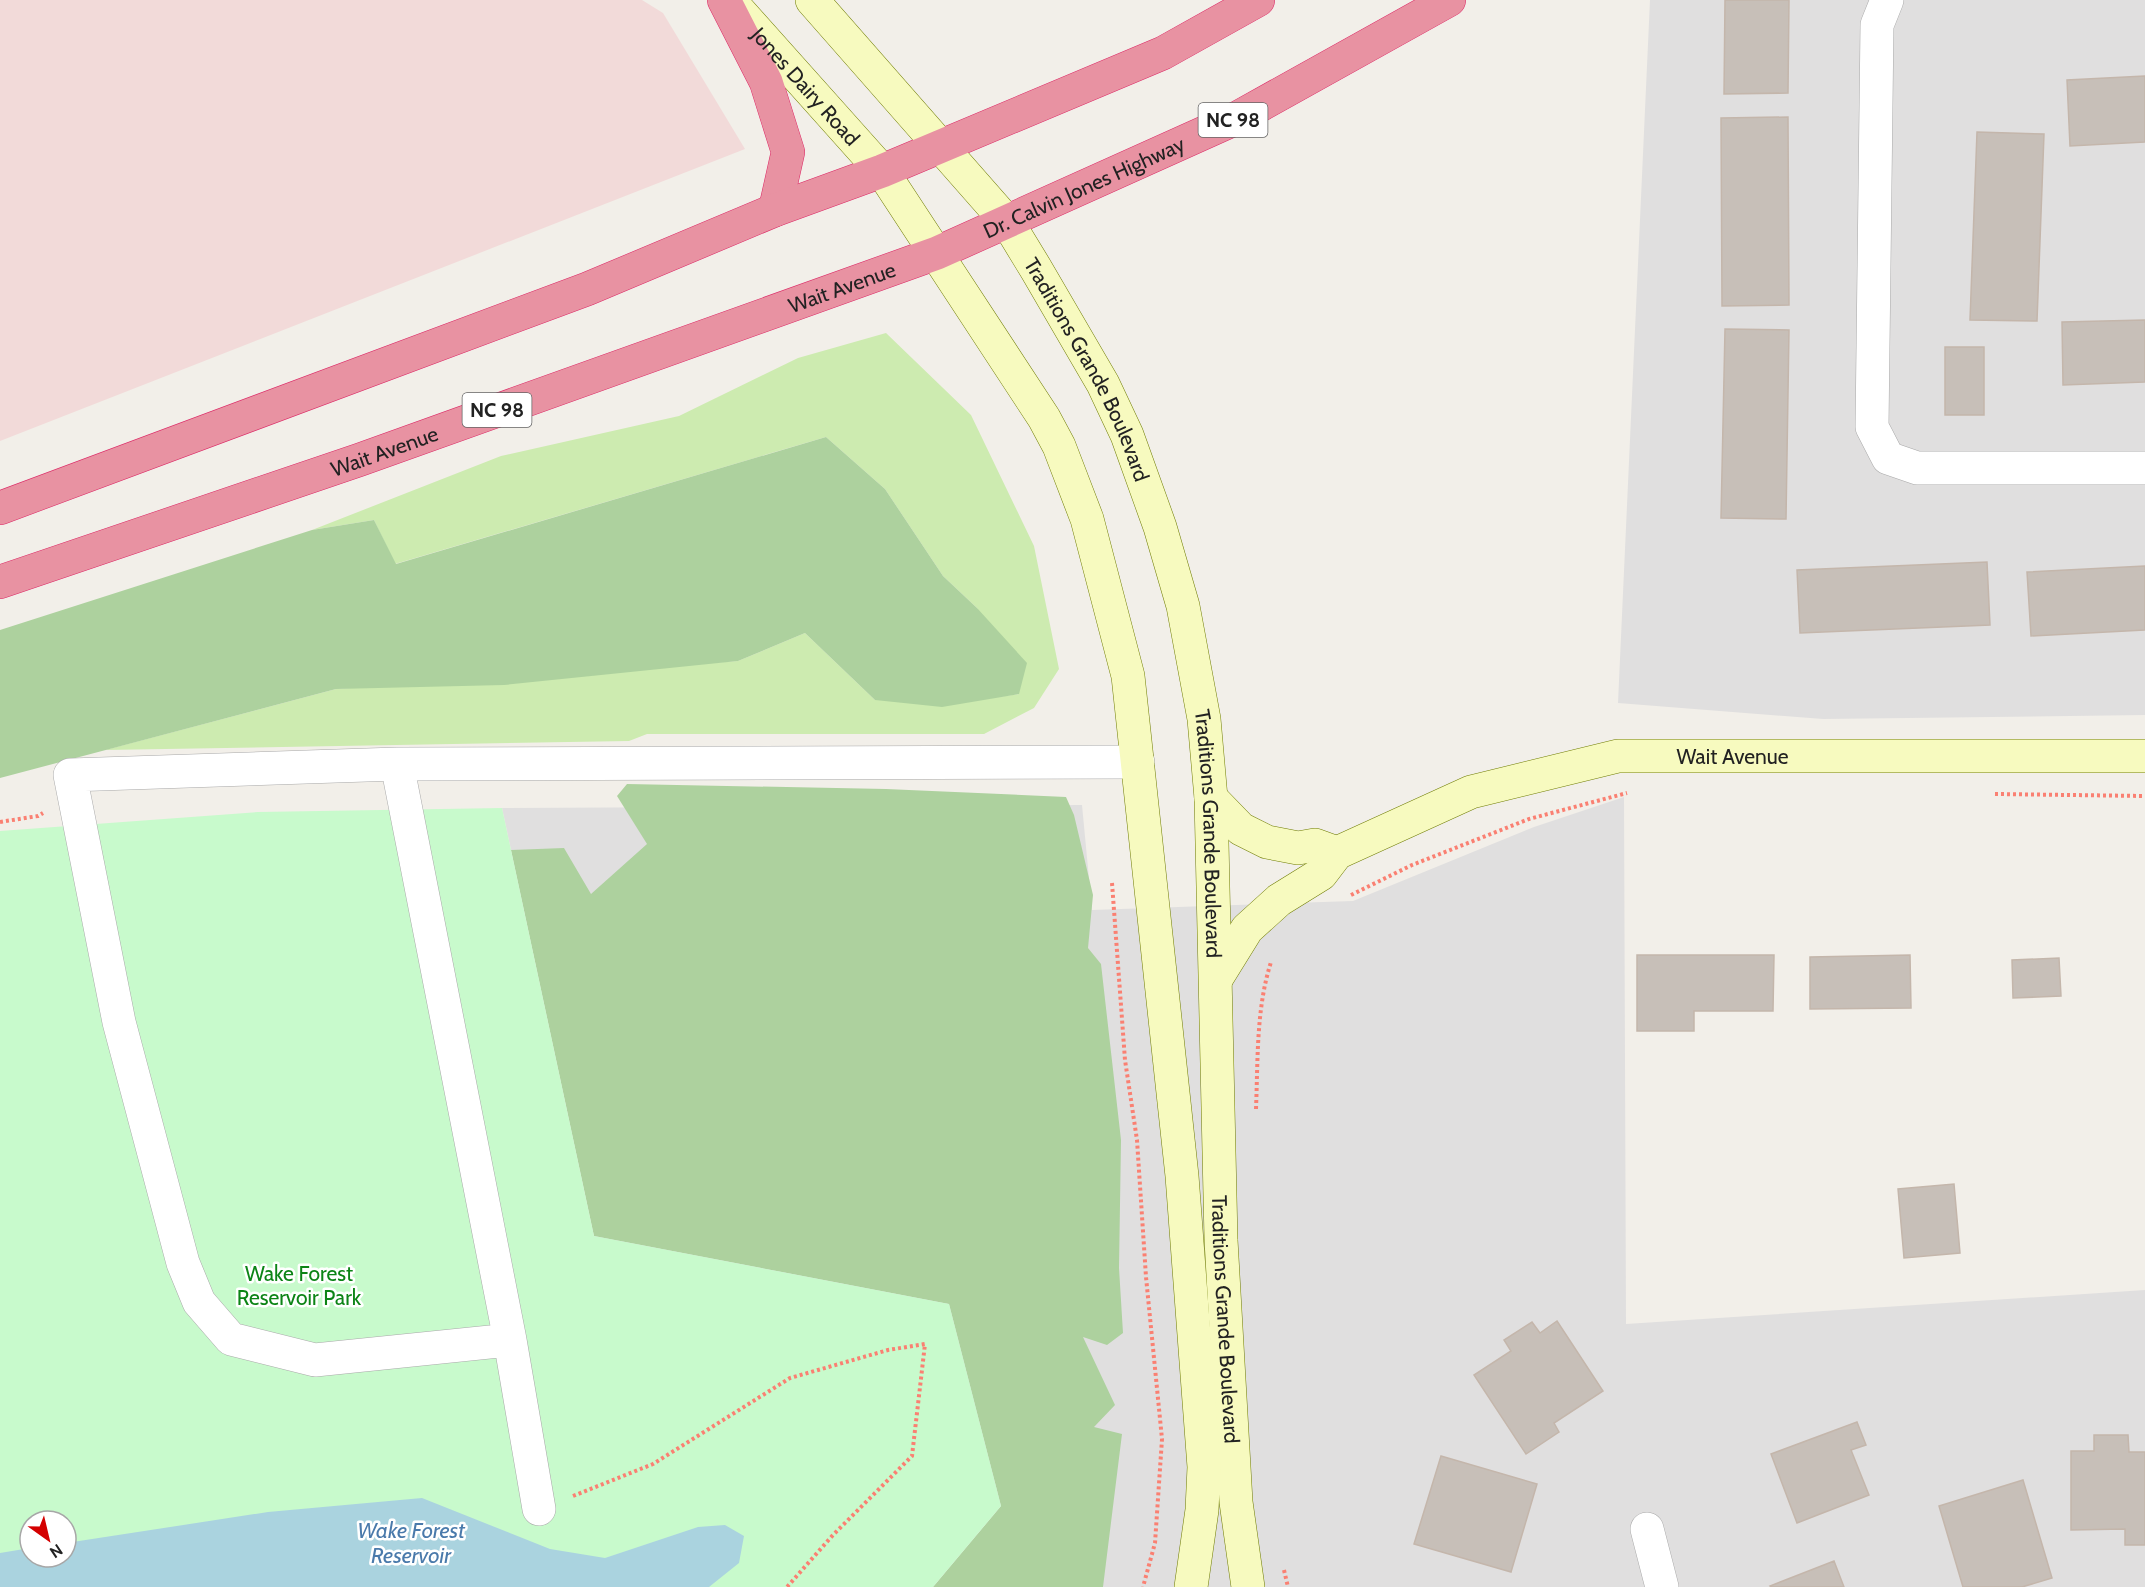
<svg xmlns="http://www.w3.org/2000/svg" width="2145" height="1587" viewBox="0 0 2145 1587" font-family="Cabin,sans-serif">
<rect width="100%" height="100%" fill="#f2efe9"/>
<path fill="#e0dfdf" d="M1650,0H2145V715L1823,719L1618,703Z
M1624,797L1626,1324L2145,1290V1587H933L1001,1506L594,1236L502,808L1082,805L1092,910L1353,901L1534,827Z"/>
<path fill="#f2dad9" d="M0,0H642L663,13L745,149L0,441Z"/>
<path fill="#cdebb0" d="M886,333L971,415L1034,546L1059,669L1034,708L984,734H647L629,741L105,750L336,689L738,661L805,633L875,700L982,699L1019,694L977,608L943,576L885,489L826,437L395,564L374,520L312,530L501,456L679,416L798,358Z"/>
<path fill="#add19e" d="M826,437L885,489L943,576L977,608L1027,663L1019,694L942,707L875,700L805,633L738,661L504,685L336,689L0,778V630L312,530L374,520L396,564Z
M627,784L886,789L1066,797L1074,815L1093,895L1088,948L1101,964L1121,1140L1119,1268L1123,1333L1107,1345L1083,1337L1115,1405L1094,1427L1122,1434L1103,1587H933L1001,1506L949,1304L594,1236L511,850L564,848L591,894L647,844L617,796Z"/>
<path fill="#c8facc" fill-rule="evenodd" d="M502,808L594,1236L949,1304L1001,1506L933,1587H0V831L258,812ZM30,1521H66V1557H30Z"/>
<path fill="#aad3df" d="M422,1498L550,1549L605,1558L698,1527L725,1525L744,1536L739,1563L709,1587H0V1553L30,1548V1557H66V1543L268,1512Z"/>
<path fill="#c7bfb8" stroke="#c4b6ab" stroke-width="1.5" d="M1725,0H1789L1788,93L1724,94Z
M2145,76V142L2070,146L2067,80Z
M1788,117L1789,305L1722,306L1721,118Z
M1977,132L2044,134L2037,321L1970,320Z
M2145,320V382L2063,385L2062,322Z
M1725,329L1789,330L1786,519L1721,518Z
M1945,347H1984V415H1945Z
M1987,562L1990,625L1800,633L1797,570Z
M2145,566V630L2031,636L2027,572Z
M1637,955H1774L1773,1011H1694V1031H1637Z
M1910,955L1911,1008L1810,1009V957Z
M2059,958L2061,996L2013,998L2012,960Z
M1954,1184L1960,1253L1904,1258L1898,1189Z
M1557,1321L1603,1391L1554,1423L1559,1432L1526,1454L1474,1375L1511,1351L1504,1340L1532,1322L1540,1333Z
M1857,1422L1866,1445L1851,1450L1869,1495L1797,1523L1771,1454Z
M2094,1435H2128L2129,1452H2145V1545H2125V1529L2071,1530V1451H2094Z
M1441,1456L1537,1484L1511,1572L1414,1544Z
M2023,1480L2052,1578L2022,1587H1963L1939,1506Z
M1834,1561L1844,1587H1771L1770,1586Z"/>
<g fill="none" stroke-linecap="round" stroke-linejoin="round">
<defs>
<path id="street" d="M1887,0L1877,25L1872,427L1888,458L1917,468H2145
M397,764L510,1340L539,1509
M510,1340L315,1360L231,1339L199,1302L183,1263L119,1022L70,775L397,764L1138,762
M1647,1529L1662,1587"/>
<g id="secondary">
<path id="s1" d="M812,0L1008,223L1036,269L1103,384L1127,435L1160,527L1183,606L1204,719L1211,798L1221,1240L1236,1502L1248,1587"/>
<path id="s2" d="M730,1L882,171L1044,418L1059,446L1087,519L1128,676L1182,1176L1204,1467L1202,1510L1191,1587"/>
<path d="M1211,798L1241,829L1267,842L1298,848L1315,845L1337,853"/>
<path id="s3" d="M1216,979L1247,929L1279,900L1321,874L1337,853L1471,792L1618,756H2145"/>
</g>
<g id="highway">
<path d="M724,0L766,82L788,152L775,210"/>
<path d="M0,508L587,289L775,210L882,171L1163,53L1258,0"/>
<path id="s4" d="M0,582L359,460L937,253L1237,118L1449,0"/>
</g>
</defs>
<use href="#street" stroke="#a9a9a9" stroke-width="34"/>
<use href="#secondary" stroke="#707d05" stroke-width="34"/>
<use href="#highway" stroke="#dc2a67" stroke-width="34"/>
<path stroke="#fa8072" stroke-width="4" stroke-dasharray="3 3" stroke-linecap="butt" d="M1995,794L2145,796
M0,822L38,816L43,813
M1112,883L1125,1060L1137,1140L1146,1277L1162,1439L1155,1543L1143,1587
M1351,895L1412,865L1529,819L1627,793
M1256,1109C1258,1059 1256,1009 1271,962
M573,1496L653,1464L790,1378L888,1350L925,1344L912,1456L833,1535L787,1587
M1284,1570L1288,1587"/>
<use href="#street" stroke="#fff" stroke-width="33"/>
<use href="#secondary" stroke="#f7fabf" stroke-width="33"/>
<use href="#highway" stroke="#e892a2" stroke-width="33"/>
</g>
<g text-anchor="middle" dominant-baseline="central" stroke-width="5" stroke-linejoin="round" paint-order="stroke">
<g fill="#fff" stroke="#646464" stroke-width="1.5">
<rect x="1198.5" y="103" width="69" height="34" rx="4.5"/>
<rect x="462.5" y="393" width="69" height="34" rx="4.5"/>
</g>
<g font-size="20" font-weight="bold" fill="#222">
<text x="1233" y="120">NC 98</text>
<text x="497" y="410">NC 98</text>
</g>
<g font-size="21" fill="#222" stroke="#fff">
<text stroke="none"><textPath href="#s2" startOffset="114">Jones Dairy Road</textPath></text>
<text stroke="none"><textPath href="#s4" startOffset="1154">Dr. Calvin Jones Highway</textPath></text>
<text stroke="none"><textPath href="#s4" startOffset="892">Wait Avenue</textPath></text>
<text stroke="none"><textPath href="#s1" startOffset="464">Traditions Grande Boulevard</textPath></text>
<text stroke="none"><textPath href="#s4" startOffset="406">Wait Avenue</textPath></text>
<text stroke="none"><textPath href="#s3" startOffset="591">Wait Avenue</textPath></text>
<text stroke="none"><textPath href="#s1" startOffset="950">Traditions Grande Boulevard</textPath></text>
<text stroke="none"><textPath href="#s1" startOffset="1436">Traditions Grande Boulevard</textPath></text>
</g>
<g font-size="21" fill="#0c8416" stroke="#fff">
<text x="299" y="1273">Wake Forest<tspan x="299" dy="24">Reservoir Park</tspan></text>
</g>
<g font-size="22" font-style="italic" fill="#4a7aab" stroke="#fff">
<text x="411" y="1530">Wake Forest<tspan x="411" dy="25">Reservoir</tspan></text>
</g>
</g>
<g transform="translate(48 1539) rotate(146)"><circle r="28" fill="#ffffff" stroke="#a7a7a7" stroke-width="1.5"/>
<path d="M0-4.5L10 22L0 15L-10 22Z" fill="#d40000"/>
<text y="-9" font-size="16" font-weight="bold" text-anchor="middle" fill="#222222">N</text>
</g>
</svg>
